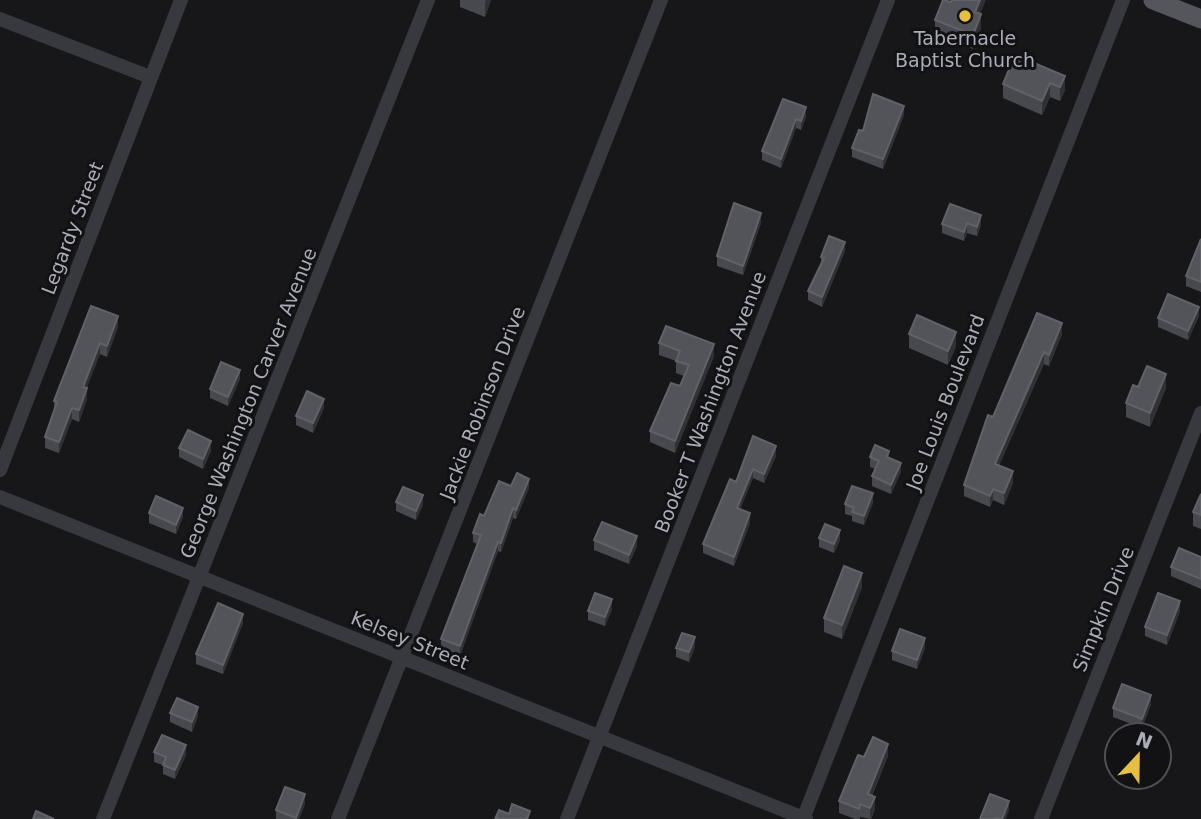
<svg xmlns="http://www.w3.org/2000/svg" width="1201" height="819" viewBox="0 0 1201 819" font-family="'DejaVu Sans',sans-serif">
<rect width="100%" height="100%" fill="#171719"/>
<g fill="none" stroke-linecap="round" stroke-linejoin="round">
<path stroke="#38393e" stroke-width="14" d="M0,19L150,77
M0,470L181,0
M0,497L806,819
M103,819L428,0
M338,819L661,0
M567,819L888,0
M803,819L1123,0
M1041,819L1201,413"/>
<path stroke="#55565c" stroke-width="19" d="M1153,0L1201,19"/>
</g>
<path fill="#48494e" d="M460,0H491L485,17L460,7Z
M980,14L981,28L973,49L935,34V20Z
M1065,76V90L1060,101L1050,97L1042,115L1003,98V84Z
M783,99L806,117L801,130L796,128L781,168L762,160V151Z
M904,115L883,169L852,157V148Z
M950,204L981,225L977,236L967,233L964,241L942,233V224Z
M761,223L743,275L717,266V256Z
M1201,239V292L1186,286V276Z
M845,251L822,307L808,300V291L821,263V257Z
M91,306L118,327L107,357L100,354L86,388L87,399L79,422L72,419L59,453L45,448V437L54,410V401Z
M1037,313L1062,334L1049,366L1044,364L999,465L1013,483L1004,505L993,500L990,507L964,496V485Z
M1199,316L1188,340L1158,327V318Z
M909,334L956,346L948,365L909,348Z
M659,343L714,356L675,453L650,442V431L680,386L684,376L676,373V361L659,355Z
M240,379L228,406L210,398V389Z
M1138,387L1166,388L1150,427L1126,417V403Z
M324,408L313,433L296,425V416Z
M776,446V456L764,483L753,478L740,509L750,523L734,566L703,553V544L736,482Z
M179,448L211,451L203,469L179,457Z
M870,457L889,458L901,472L891,494L872,486V476L875,469L870,467Z
M511,486L529,488L516,519L513,518L501,552L498,551L460,656L441,648V639L477,544L473,542V533L484,516Z
M1201,494V529L1193,526V512Z
M396,502L423,505L416,520L396,511Z
M873,503L864,525L852,521V516L845,514V504Z
M149,513L183,517L176,534L149,523Z
M819,538L840,540L834,553L819,547Z
M594,540L637,546L629,564L594,550Z
M1201,557V589L1171,576V567Z
M862,587L842,639L824,632V618Z
M612,609L605,626L588,620V611Z
M1180,611L1167,645L1145,636V627Z
M243,623L223,674L196,664V654Z
M695,647L689,662L676,657V648Z
M925,648L917,669L892,660V651Z
M1151,704L1142,728L1113,717V708Z
M170,713L198,716L192,732L170,722Z
M154,752L186,755L175,779L163,774V765L154,762Z
M888,756L872,796L875,809L871,819L860,817V819H855L839,813V801L864,757Z
M305,804L299,819H276V810Z"/>
<path fill="#303134" d="M486,0H491L485,17V3Z
M980,0H986L975,26V12Z
M981,14V28L973,49V35Z
M1065,76V90L1060,101V87Z
M1050,83V97L1042,115V101Z
M904,106V115L883,169V159Z
M806,107V117L801,130V121Z
M796,119V128L781,168V159Z
M761,213V223L743,275V266Z
M981,215V225L977,236V227Z
M967,223V233L964,241V232Z
M845,242V251L822,307V297Z
M1199,307V316L1188,340V331Z
M118,316V327L107,357V346Z
M1062,323V334L1049,366V355Z
M956,332V346L948,365V351Z
M100,343V354L83,398V387Z
M714,344V356L675,453V441Z
M1044,352V364L995,475V464Z
M240,370V379L228,406V397Z
M1166,374V388L1150,427V413Z
M87,388V399L79,422V410Z
M324,399V408L313,433V423Z
M72,408V419L59,453V442Z
M211,441V451L203,469V459Z
M776,446V456L764,483V474Z
M901,463V472L891,494V485Z
M753,469V478L737,517V508Z
M1013,471V483L1004,505V493Z
M529,479V488L516,519V510Z
M993,489V500L990,507V496Z
M873,493V503L864,525V516Z
M423,495V505L416,520V511Z
M183,508V517L176,534V525Z
M513,508V518L501,552V543Z
M750,513V523L734,566V557Z
M840,530V540L834,553V544Z
M637,536V546L629,564V555Z
M498,542V551L460,656V646Z
M862,573V587L842,639V625Z
M612,599V609L605,626V617Z
M1180,601V611L1167,645V635Z
M243,614V623L223,674V665Z
M695,637V647L689,662V652Z
M925,638V648L917,669V660Z
M1151,695V704L1142,728V719Z
M198,707V716L192,732V722Z
M888,744V756L868,806V794Z
M186,745V755L175,779V770Z
M305,794V804L299,819H296Z
M875,797V809L870,819V808Z
M1009,801V810L1006,819H1002Z"/>
<path fill="#535459" stroke="#606268" stroke-width="2" d="M943,0L951,2L952,0H980L975,12L981,14L973,35L935,20Z
M1015,55L1065,76L1060,87L1050,83L1042,101L1003,84Z
M873,94L904,106L883,159L852,148L859,130L863,131Z
M783,99L806,107L801,121L796,119L781,159L762,151Z
M734,203L761,213L743,266L717,256Z
M950,204L981,215L977,227L967,223L964,232L942,224Z
M829,236L845,242L822,297L808,291L824,258L821,257Z
M1201,239V282L1186,276Z
M1168,294L1199,307L1188,331L1158,318Z
M91,306L118,316L107,346L100,343L83,387L87,388L79,410L72,408L59,442L45,437L57,402L54,401Z
M1037,313L1062,323L1049,355L1044,352L995,464L1013,471L1004,493L993,489L990,496L964,485L988,415L993,417Z
M917,315L956,332L948,351L909,334Z
M666,326L714,344L675,441L650,431L671,383L680,386L689,365L676,361L680,351L659,343Z
M221,362L240,370L228,397L210,389Z
M1147,366L1166,374L1150,413L1126,403L1133,385L1138,387Z
M307,391L324,399L313,423L296,416Z
M188,430L211,441L203,459L179,448Z
M753,436L776,446L764,474L753,469L737,508L750,513L734,557L703,544L730,479L736,482Z
M875,445L889,451L887,457L901,463L891,485L872,476L879,461L870,457Z
M517,473L529,479L516,510L513,508L501,543L498,542L460,646L441,639L481,535L473,533L480,514L484,516L499,481L511,486Z
M852,486L873,493L864,516L852,512L854,508L845,504Z
M403,487L423,495L416,511L396,502Z
M1201,494V515L1193,512Z
M156,496L183,508L176,525L149,513Z
M602,522L637,536L629,555L594,540Z
M825,524L840,530L834,544L819,538Z
M1179,548L1201,557V579L1171,567Z
M844,566L862,573L842,625L824,618Z
M595,593L612,599L605,617L588,611Z
M1158,593L1180,601L1167,635L1145,627Z
M218,603L243,614L223,665L196,654Z
M900,629L925,638L917,660L892,651Z
M682,633L695,637L689,652L676,648Z
M1122,684L1151,695L1142,719L1113,708Z
M177,698L198,707L192,722L170,713Z
M162,735L186,745L175,770L163,765L166,757L154,752Z
M873,737L888,744L868,794L875,797L870,808L860,804L859,809L839,801L858,755L864,757Z
M285,787L305,794L296,818L276,810Z
M990,794L1009,801L1002,819L996,818V819H980Z
M512,804L530,811L527,819H495L499,810L509,814Z
M36,811L54,819H33Z"/>
<circle fill="#e6be42" stroke="#121214" stroke-width="2.5" cx="965" cy="16" r="7"/>
<g text-anchor="middle" dominant-baseline="central" stroke-width="6" stroke-linejoin="round" paint-order="stroke">
<g font-size="19" fill="#aaadb8" stroke="#121214">
<text x="965" y="38">Tabernacle<tspan x="965" dy="22">Baptist Church</tspan></text>
</g>
<g font-size="19" fill="#aaadb8" stroke="#121214">
<text transform="translate(72 228) rotate(-69)">Legardy Street</text>
<text transform="translate(710 402) rotate(-69)">Booker T Washington Avenue</text>
<text transform="translate(945 402) rotate(-69)">Joe Louis Boulevard</text>
<text transform="translate(248 403) rotate(-68)">George Washington Carver Avenue</text>
<text transform="translate(482 403) rotate(-69)">Jackie Robinson Drive</text>
<text transform="translate(1103 609) rotate(-68)">Simpkin Drive</text>
<text transform="translate(410 640) rotate(22)">Kelsey Street</text>
</g>
</g>
<g transform="translate(1138 756) rotate(22)"><circle r="33" fill="#121214" stroke="#4f5056" stroke-width="2"/>
<path d="M0-5L12 26L0 18L-12 26Z" fill="#e6be42"/>
<text y="-10" font-size="19" font-weight="bold" text-anchor="middle" fill="#aaadb8">N</text>
</g>
</svg>
